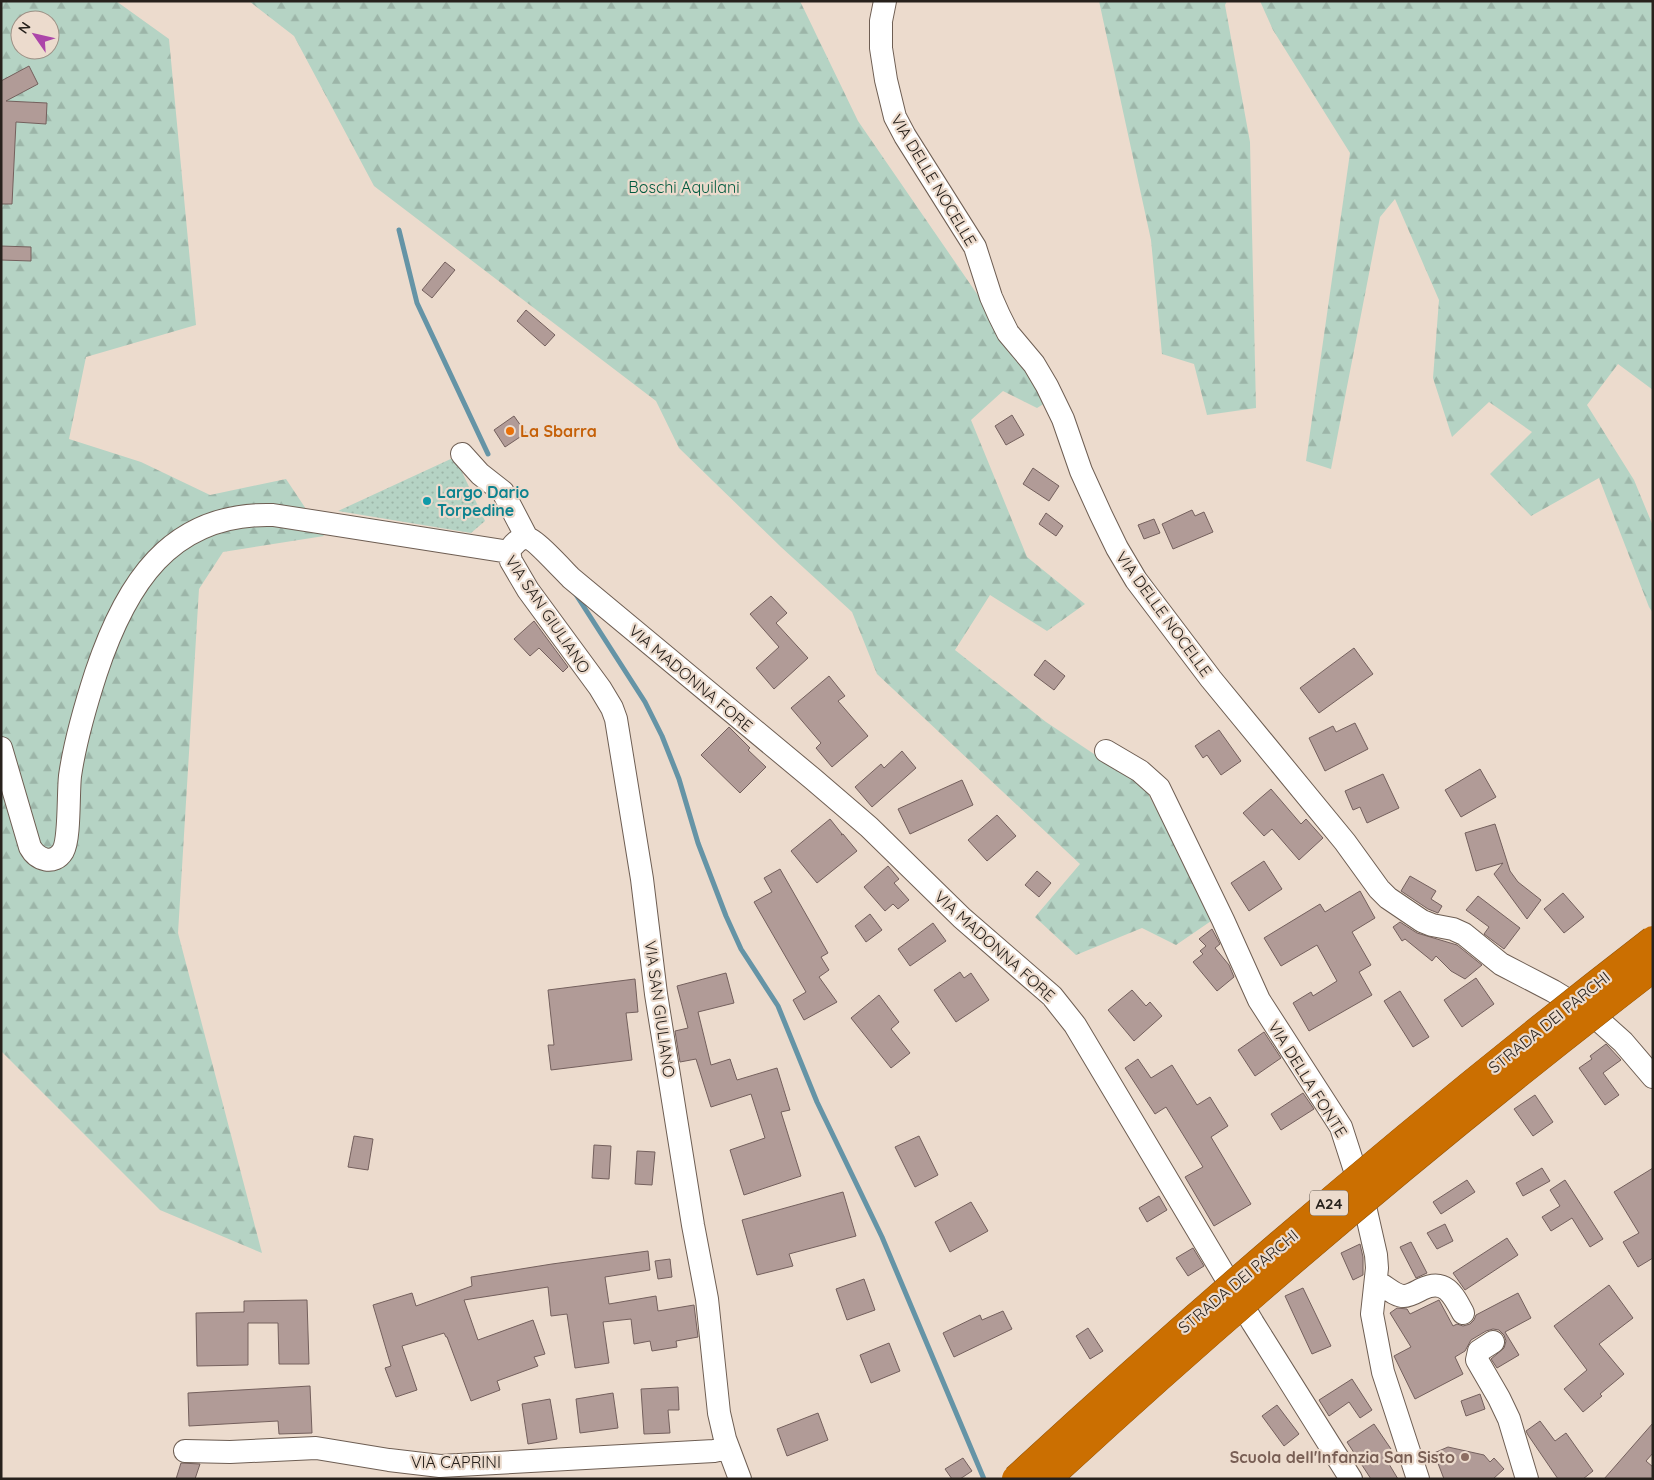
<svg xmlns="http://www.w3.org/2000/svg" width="1654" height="1480" viewBox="0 0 1654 1480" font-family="Quicksand,sans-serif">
<defs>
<pattern id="forest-firs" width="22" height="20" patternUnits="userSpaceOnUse" patternTransform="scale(1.25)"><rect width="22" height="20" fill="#b5d3c4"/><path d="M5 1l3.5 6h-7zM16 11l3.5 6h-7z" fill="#9cb5a8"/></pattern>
<pattern id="park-dots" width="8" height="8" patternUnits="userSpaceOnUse" patternTransform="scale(1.25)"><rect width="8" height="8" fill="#b5d3c4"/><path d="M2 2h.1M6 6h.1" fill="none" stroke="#9cb5a8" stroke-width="1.8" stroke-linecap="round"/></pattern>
</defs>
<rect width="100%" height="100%" fill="#ecdbcd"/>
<path fill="url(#forest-firs)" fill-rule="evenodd" d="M1,1H116L169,39L196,325L86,357L69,439L141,462L210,495L286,479L324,536L223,552L199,589L178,933L262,1253L160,1210L1,1051ZM20,20H50V50H20Z
M249,1H800L858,121L1050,400L1037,408L1003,391L971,420L1027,557L1085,604L1047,631L990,595L955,650L1046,722L1145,788L1214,919L1176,945L1142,928L1076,955L1035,917L1080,864L877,674L852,612L781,547L679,448L656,401L374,186L294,36Z
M1099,1H1227L1225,5L1250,142L1256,408L1207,415L1194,364L1162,354L1151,240Z
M1260,1H1653V390L1618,364L1587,405L1634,480L1653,526V613L1649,607L1599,478L1531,516L1490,474L1532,432L1489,402L1452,437L1433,378L1439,300L1395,199L1380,217L1331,469L1306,461L1350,153L1273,30Z"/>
<path fill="url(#park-dots)" d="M455,457L485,521L471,533L338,511Z"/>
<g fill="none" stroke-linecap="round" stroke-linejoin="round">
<path stroke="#6594a6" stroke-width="5" d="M399,230L417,303L488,454
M575,593L645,702L662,736L679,779L698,843L726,916L741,949L778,1006L817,1102L882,1237L984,1479"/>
</g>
<path fill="#b19b97" stroke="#74605d" d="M29,66L38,84L6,101L47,103L46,124L16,122L12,204H1V81Z
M1,246L31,247V261L1,260Z
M445,262L455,270L432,298L422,290Z
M526,310L555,335L545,346L517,321Z
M1012,415L1024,435L1006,445L995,426Z
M514,416L526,433L505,447L494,430Z
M1033,468L1059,486L1049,501L1023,484Z
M1192,510L1195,516L1204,512L1213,532L1173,549L1162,524Z
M1046,513L1063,526L1056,536L1039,524Z
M1154,519L1160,533L1144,539L1138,525Z
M771,596L787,613L776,623L808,658L774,689L756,668L779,647L750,614Z
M534,621L568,667L563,672L539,648L530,656L514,639Z
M1354,648L1373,674L1319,713L1300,688Z
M1045,660L1065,676L1054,690L1034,675Z
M829,676L845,696L838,701L868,736L832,767L816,748L821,743L791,708Z
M1355,723L1368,749L1325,771L1309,738L1333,726L1336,732Z
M729,727L750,748L748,750L766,767L740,793L701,755Z
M1219,730L1241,761L1221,775L1207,755L1203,758L1195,746Z
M902,751L916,768L872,807L855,787L881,764L884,768Z
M1480,769L1496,797L1461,817L1445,790Z
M1383,774L1399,808L1367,823L1360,807L1353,810L1345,791Z
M962,780L973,805L910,834L898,809Z
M1271,789L1301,824L1306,819L1323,838L1299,860L1272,829L1264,836L1243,813Z
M997,815L1016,836L987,861L968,840Z
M830,819L842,834L841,835L843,834L857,851L817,883L791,851Z
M1495,824L1510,871L1518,882L1541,900L1527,919L1494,874L1503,863L1476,871L1465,833Z
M1264,861L1282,889L1249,911L1231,883Z
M888,866L899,879L894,883L909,900L898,909L893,904L885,911L864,887Z
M780,869L828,953L821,957L829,970L819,977L837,1002L804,1020L793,1000L806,992L754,902L772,892L764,878Z
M1037,871L1051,883L1039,897L1025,885Z
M1410,876L1436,891L1431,899L1442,906L1438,913L1428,909L1401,891Z
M1360,891L1375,918L1352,932L1371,965L1359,972L1372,995L1309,1031L1293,1003L1311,992L1313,996L1337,981L1317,945L1281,966L1264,938L1320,904L1325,912Z
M1563,893L1584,917L1564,933L1544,909Z
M1478,896L1520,928L1504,949L1484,934L1489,927L1466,910Z
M870,914L882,930L866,942L855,926Z
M1400,922L1417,933L1457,945L1482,965L1465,979L1451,971L1436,956L1432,961L1405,939L1402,941L1393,927Z
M933,923L946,941L910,966L898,949Z
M1212,929L1220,944L1215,948L1229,965L1234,977L1217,991L1193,962L1203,954L1200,951L1206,946L1199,939Z
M960,972L964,978L971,973L989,1000L956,1022L934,990Z
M726,973L734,1003L698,1012L711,1065L730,1059L737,1080L777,1068L790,1110L781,1112L801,1176L744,1195L730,1150L765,1138L751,1094L711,1107L696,1059L680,1062L675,1031L688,1028L677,986Z
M1476,978L1494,1004L1462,1027L1444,1000Z
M635,979L638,1012L626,1013L632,1060L551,1070L548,1045H554L548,990Z
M1132,990L1146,1006L1150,1002L1162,1016L1134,1041L1108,1010Z
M1400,991L1429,1037L1413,1047L1384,1001Z
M879,995L899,1022L891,1029L910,1053L891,1068L851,1018Z
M1264,1032L1281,1058L1255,1076L1238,1050Z
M1606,1044L1621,1060L1603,1073L1619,1095L1605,1105L1579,1068L1592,1059L1590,1056Z
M1138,1059L1151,1078L1172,1065L1197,1105L1210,1097L1228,1126L1211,1137L1251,1204L1214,1226L1185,1177L1203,1167L1166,1107L1155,1114L1125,1068Z
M1303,1093L1314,1109L1281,1130L1271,1114Z
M1535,1095L1553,1122L1533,1136L1514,1109Z
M354,1136L373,1139L368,1170L348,1167Z
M919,1136L938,1175L915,1187L895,1147Z
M594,1145L611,1146L609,1179L592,1178Z
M637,1151L655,1152L652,1185L635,1184Z
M1542,1168L1550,1181L1523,1196L1516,1183Z
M1653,1168V1258L1638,1267L1623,1242L1639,1233L1614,1192Z
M1467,1180L1475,1192L1441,1214L1433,1202Z
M1565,1180L1603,1239L1590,1247L1572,1218L1551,1231L1542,1217L1560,1206L1550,1190Z
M843,1192L856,1236L789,1254L793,1266L757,1275L742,1220Z
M1159,1196L1167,1210L1147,1222L1139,1208Z
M971,1202L988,1231L950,1252L935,1222Z
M1445,1224L1453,1241L1437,1249L1427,1233Z
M1507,1238L1518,1255L1465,1290L1453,1273Z
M1411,1242L1427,1273L1416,1278L1400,1247Z
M1360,1244L1363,1257V1275L1353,1280L1341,1253Z
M1193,1248L1204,1266L1188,1276L1176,1258Z
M648,1251L650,1270L605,1277L609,1304L656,1296L658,1311L694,1305L698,1337L676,1341L677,1347L652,1351L650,1341L634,1344L631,1319L603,1322L609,1363L575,1368L567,1314L551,1316L548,1287L464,1300L478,1340L533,1320L545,1354L534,1357L538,1366L497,1381L500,1390L471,1401L447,1337H446L444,1333L402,1346L417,1390L396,1397L385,1368L391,1366L373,1305L412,1293L416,1306L472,1286L471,1277L552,1264Z
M670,1259L672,1277L658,1279L655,1261Z
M864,1279L875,1310L847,1320L836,1289Z
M1609,1285L1633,1318L1599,1344L1624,1374L1600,1394L1602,1396L1583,1412L1564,1389L1587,1370L1554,1326Z
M1303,1288L1331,1346L1312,1354L1285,1296Z
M1518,1293L1531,1318L1505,1332L1519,1355L1497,1368L1491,1359L1504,1348L1506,1341L1504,1335L1499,1330L1493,1329L1486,1331L1471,1340L1465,1351L1455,1357L1463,1374L1415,1399L1394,1356L1411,1347L1390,1313L1397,1308L1407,1309L1410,1314L1439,1300L1453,1326L1457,1324L1463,1326L1470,1324L1474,1320L1476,1315Z
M307,1300L309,1364H279L278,1323H248V1365L197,1366L196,1313L244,1312V1301Z
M1003,1311L1012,1329L954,1357L943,1333L980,1315L982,1320Z
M1088,1328L1103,1351L1090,1359L1076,1336Z
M889,1343L900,1371L871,1383L860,1355Z
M1352,1379L1372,1410L1360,1418L1349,1402L1329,1416L1319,1400Z
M310,1386L312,1433L279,1434L278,1421L189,1426L188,1393Z
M678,1387L679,1410H668L670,1433L644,1434L641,1389Z
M613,1393L618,1428L580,1433L576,1399Z
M1480,1394L1485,1409L1466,1416L1461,1401Z
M550,1399L557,1439L528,1444L522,1404Z
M1277,1405L1299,1434L1284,1446L1262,1416Z
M818,1413L828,1440L787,1456L777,1429Z
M1540,1421L1555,1441L1566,1433L1593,1471L1583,1479H1558L1528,1435L1526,1431Z
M1653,1423V1453L1646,1461L1653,1467V1479H1604Z
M1374,1424L1391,1449L1383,1454L1398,1479H1371L1347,1442Z
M1448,1447L1484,1455L1490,1462L1494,1458L1504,1469L1493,1479H1444L1434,1453Z
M963,1458L972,1471L960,1479H952L945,1469Z
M181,1463L200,1464L195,1479H176Z"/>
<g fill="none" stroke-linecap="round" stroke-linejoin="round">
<defs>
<path id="minor" d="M885,1L881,21V48L886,80L895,117L905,136L975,247L991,297L999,315L1008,333L1034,364L1047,386L1063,419L1081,471L1101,515L1117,548L1136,580L1211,679L1345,842L1379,889L1388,898L1422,921L1432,925L1453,929L1464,934L1501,964L1553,991L1594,1016L1623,1042L1653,1077
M462,454L480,474L503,492L527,538
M509,552C512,545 520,537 527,538C535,539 564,571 571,578L813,779L869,827L962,918L1052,996L1075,1025L1253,1323L1351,1479
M1,748L30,847C37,860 54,866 63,851C70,839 68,794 70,776C75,741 85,707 96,673C125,586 169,512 273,515L509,552L511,561L528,590L600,688L612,708L616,719L642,879L656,994L693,1225L707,1299L719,1413L725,1439L740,1479
M1106,751L1140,771L1159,788L1223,920L1259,1000L1341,1127L1361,1189L1376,1255L1377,1268L1372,1314L1383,1372L1418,1479
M1376,1282C1385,1285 1394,1296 1404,1296C1410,1296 1416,1292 1422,1289C1445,1278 1453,1294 1463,1313
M1493,1342L1479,1351L1477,1360L1499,1398L1509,1419L1527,1479
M185,1451L230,1452L316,1448L389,1460L440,1466L714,1451L728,1448"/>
</defs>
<use href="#minor" stroke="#6e5e53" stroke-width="24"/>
<use href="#minor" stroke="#fff" stroke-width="22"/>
<defs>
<path id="highway-bridge" d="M1016,1479C1220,1291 1433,1110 1653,940
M1047,1479C1241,1300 1444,1129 1653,968"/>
</defs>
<use href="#highway-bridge" stroke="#92540a" stroke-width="29" stroke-linecap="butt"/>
<use href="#highway-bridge" stroke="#cb6f01" stroke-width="28"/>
</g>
<circle fill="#e8710a" stroke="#ecdbcd" stroke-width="2" cx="510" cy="431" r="5"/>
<circle fill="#0f9aa8" stroke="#ecdbcd" stroke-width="2" cx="427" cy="501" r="5"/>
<circle fill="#8d6e63" stroke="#ecdbcd" stroke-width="2" cx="1465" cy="1457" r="5"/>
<g text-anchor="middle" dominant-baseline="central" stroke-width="4.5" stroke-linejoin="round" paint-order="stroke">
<rect fill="#ecdbcd" stroke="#625951" stroke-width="1" x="1310" y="1190.5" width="38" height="25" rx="4"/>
<g font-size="15" font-weight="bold" fill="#27211c">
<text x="1329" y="1203">A24</text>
</g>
<g font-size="16" fill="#27211c" stroke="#ecdbcd">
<text transform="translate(934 180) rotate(59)">VIA DELLE NOCELLE</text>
<text transform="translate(548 614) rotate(56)">VIA SAN GIULIANO</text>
<text transform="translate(1164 614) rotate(54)">VIA DELLE NOCELLE</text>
<text transform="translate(691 678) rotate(40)">VIA MADONNA FORE</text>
<text transform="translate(995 946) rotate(42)">VIA MADONNA FORE</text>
<text transform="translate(660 1009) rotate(82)">VIA SAN GIULIANO</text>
<text transform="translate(1549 1022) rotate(-39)">STRADA DEI PARCHI</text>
<text transform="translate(1308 1079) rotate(58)">VIA DELLA FONTE</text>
<text transform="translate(1238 1281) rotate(-40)">STRADA DEI PARCHI</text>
<text x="456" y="1462">VIA CAPRINI</text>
</g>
<g font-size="16" fill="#005a3f" stroke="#ecdbcd">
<text x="684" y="187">Boschi Aquilani</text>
</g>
<g font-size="16" font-weight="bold" fill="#c56008" stroke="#ecdbcd" text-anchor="start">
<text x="520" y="431">La Sbarra</text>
</g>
<g font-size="16" font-weight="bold" fill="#0d838f" stroke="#ecdbcd" text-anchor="start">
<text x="437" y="492">Largo Dario<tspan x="437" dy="18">Torpedine</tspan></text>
</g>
<g font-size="16" font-weight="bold" fill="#785e54" stroke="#ecdbcd" text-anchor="end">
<text x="1455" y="1457">Scuola dell'Infanzia San Sisto</text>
</g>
</g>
<rect width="1654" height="1480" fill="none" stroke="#27211c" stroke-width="5"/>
<g transform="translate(35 35) rotate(304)"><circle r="24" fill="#ecdbcd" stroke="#9d9186"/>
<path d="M0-4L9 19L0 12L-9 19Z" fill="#ac45a9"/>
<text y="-8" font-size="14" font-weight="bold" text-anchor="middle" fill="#27211c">N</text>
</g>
</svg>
